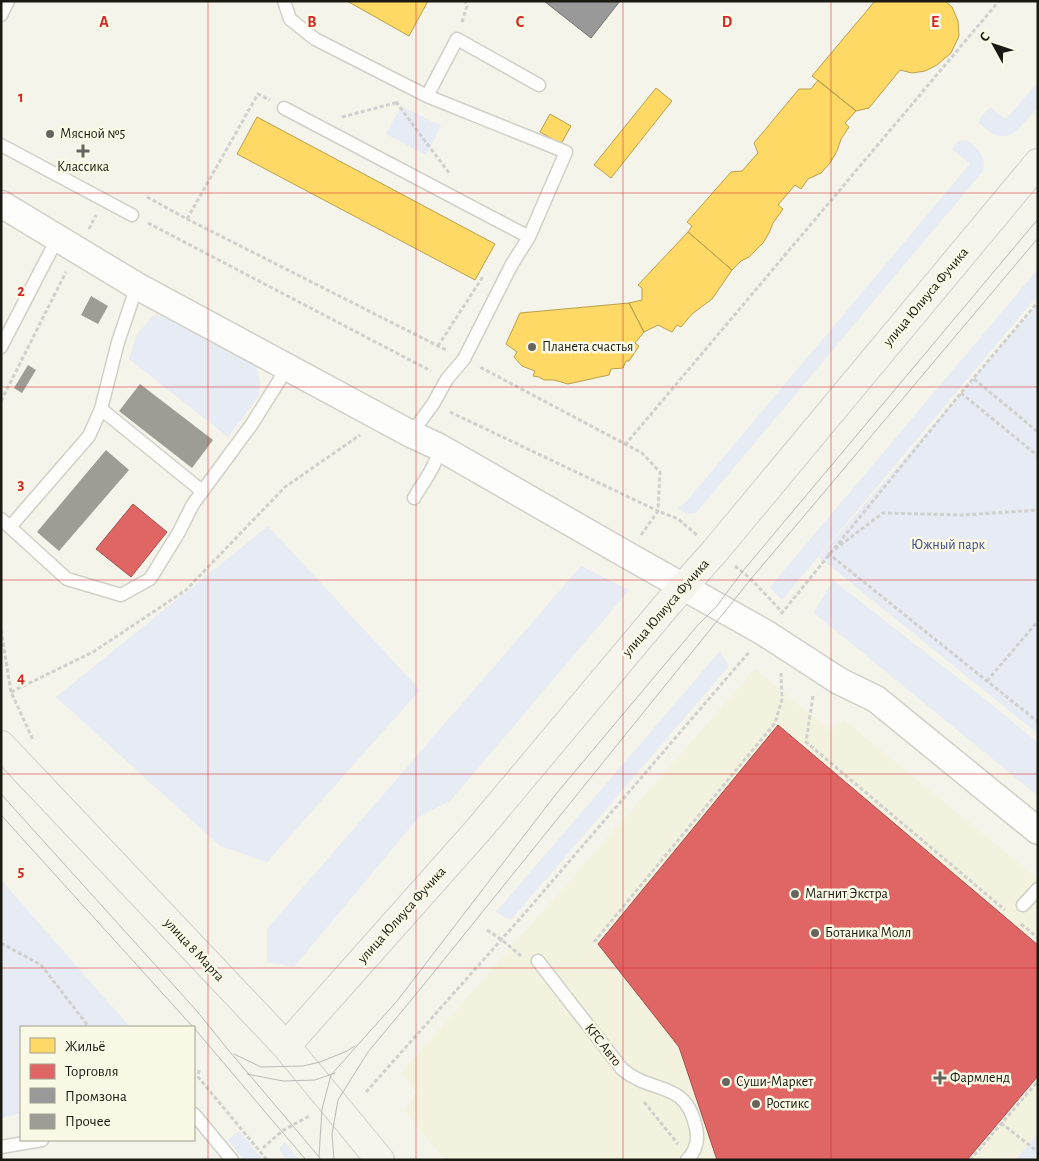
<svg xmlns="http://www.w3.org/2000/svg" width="1039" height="1161" viewBox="0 0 1039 1161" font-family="'Alegreya Sans',sans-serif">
<rect width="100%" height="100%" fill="#f4f4ea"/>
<path fill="#f2f2de" d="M755,669L831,731L843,719L1038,879V1133L1015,1160H445L405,1111L417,1092L401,1073Z"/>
<path fill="#e7ebf3" d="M1038,82V107C1019,129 1006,151 979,123L981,117L990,107L1006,119Z
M401,106L441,126L426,155L386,134Z
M966,140C977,146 987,157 983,171L696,513C688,515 685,513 678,508L685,503L970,164L952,149L958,141Z
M1038,269V295L782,600L770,587Z
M1038,304V734L819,557Z
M154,315L173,316L256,363L260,384L258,397L228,437L129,359L137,334Z
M268,526L420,690L267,862L220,846L56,697Z
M581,566L629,590L451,800L419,817L294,967L267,962V929Z
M833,580L995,707L1038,743V796L814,613Z
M720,651L729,666L511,920L496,912Z
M1,880L130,1027H21V1113L1,1118Z
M239,1131L263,1160H244L228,1140Z
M1038,1133V1153L1032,1160H1015Z
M285,1142L299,1160H287L279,1149Z"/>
<path fill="#ffd966" stroke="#baa04d" d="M347,1H428L409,36Z
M875,1H945L952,7L958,21L959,36L951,53L937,65L925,71L912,73L900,70L869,108L856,111L812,76Z
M818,80L856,111L845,123L849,127L841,139L837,151L830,163L821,173L808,179L801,189L795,185L778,205L783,209L773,223L769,233L763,243L749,257L741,261L732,270L688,232L692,226L687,222L731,172L742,171L758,153L754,143L799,89H811Z
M656,88L672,101L611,178L594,165Z
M550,114L571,126L561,144L540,132Z
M257,117L495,244L475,280L237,154Z
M688,232L732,270L712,299L692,314L681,327L677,325L672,332L658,325L644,332L629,303L642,300V288L638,285Z
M629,303L644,332L635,343L639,346L629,361H626L623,368L611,369L609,375L568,384L554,380H544L539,377L533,376L535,371L522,366L514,357L517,352L506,344L520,313Z"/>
<path fill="#e06666" stroke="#a54f4d" d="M133,504L167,532L131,577L96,549Z
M778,725L1038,945V1076L967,1160H717L679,1047L598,944Z"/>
<path fill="#999" stroke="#737371" d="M544,1H620L591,38Z"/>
<path fill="#9d9d95" d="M91,296L108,306L98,324L81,315Z
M28,365L36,370L22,393L14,388Z
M140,384L213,440L192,468L119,411Z
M106,450L129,470L59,551L37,532Z"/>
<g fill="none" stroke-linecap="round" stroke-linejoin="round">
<defs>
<path id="lane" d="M284,1L290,19L315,39L427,96L566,152L529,237L512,264L464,359L447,379L433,404L411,434
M1,15L8,1
M427,96L457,39L539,85
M284,108L529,237
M1,145L132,215
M1,347L57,239
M101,409L202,491
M414,498C423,482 437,466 439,447
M1,519L67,579L121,595L150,579L179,532L193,504L252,424L282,376L292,369
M10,527L89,436L101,409L118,342L137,286
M1023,905L1038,889
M538,961L622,1069C652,1095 686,1079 696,1128C699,1141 696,1151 687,1160
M194,1114L232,1160
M1,1147L42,1140"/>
<path id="street" d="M1,204L137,286L411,434L439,447L627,555L765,633L839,681L876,699L1038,831"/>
<path id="secondary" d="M1,745L286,1046L380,1160
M286,1046L479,829L666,606L715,551L1038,163"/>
</defs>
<use href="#lane" stroke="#d0d0c8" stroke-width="15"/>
<use href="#street" stroke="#d0d0c8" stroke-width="29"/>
<use href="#secondary" stroke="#d0d0c8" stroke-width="30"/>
<path stroke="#d0d0ce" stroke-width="3" stroke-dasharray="4 2.5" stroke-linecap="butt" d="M462,22L467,6L465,1
M396,102L449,173
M342,117L399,102
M147,197L187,219L448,351
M187,219L258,94L270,100
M148,223L431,371
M89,229L96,215
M438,346L484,275
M974,379L1038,432
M961,393L1038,456
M1,401L66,272
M450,412L658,511L660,472L642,453L478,366
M625,445L999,1
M641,535L658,511L678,519L697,535
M835,549L883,513L964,515L1038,510
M830,553L829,554L1038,722
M735,566L751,579L782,612
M781,614L961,393L1038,302
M1,630L11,692L33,740
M987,681L1038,621
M11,692L93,652L186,590L285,487L360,435
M813,696L806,742L1005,910
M1021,924L1038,938
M487,930L502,940L521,956
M594,942L775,723L782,699L781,673
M1,943L41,965L89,1027
M199,1070L198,1077L267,1160
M366,1092L525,913L750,651
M644,1102L678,1144
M1001,1123L1038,1152
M263,1148L282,1131L311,1115
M970,1160L1038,1081"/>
<use href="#lane" stroke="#fdfdfc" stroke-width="12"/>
<use href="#street" stroke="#fdfdfc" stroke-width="26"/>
<use href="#secondary" stroke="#f5f5ed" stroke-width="28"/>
<path stroke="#bbbbb8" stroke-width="1" d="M1,794L196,1010L230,1052L320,1158
M1,815L193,1027
M194,1028L306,1160
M234,1054L261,1067L303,1066L320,1062L347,1051L355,1046
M247,1074L283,1081L315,1080L335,1073
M320,1160L319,1156L322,1109L331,1075L397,1001L556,794L697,626L717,606L742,572L1038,219
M334,1160L332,1134L338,1100L368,1052L417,993L751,579L1038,238"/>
</g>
<path fill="none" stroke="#d62828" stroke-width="1" stroke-opacity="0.55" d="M208,1V1160M416,1V1160M623,1V1160M831,1V1160M1,193H1038M1,387H1038M1,580H1038M1,774H1038M1,968H1038"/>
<g fill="#66665e" stroke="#f9f9e5" stroke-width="2">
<circle cx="50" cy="134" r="5"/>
<path d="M80.5 143.5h5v5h5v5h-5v5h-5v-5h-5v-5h5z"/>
<circle cx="532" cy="347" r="5"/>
<circle cx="795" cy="894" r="5"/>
<circle cx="815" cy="933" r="5"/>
<path d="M937.5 1070.5h5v5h5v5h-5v5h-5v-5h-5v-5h5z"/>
<circle cx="726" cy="1082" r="5"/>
<circle cx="756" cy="1104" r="5"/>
</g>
<g text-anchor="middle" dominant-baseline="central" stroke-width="5" stroke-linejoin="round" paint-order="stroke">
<g font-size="14" fill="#1a1a13" stroke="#f9f9e5" text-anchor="start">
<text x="60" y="134">Мясной №5</text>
<text x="83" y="167" text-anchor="middle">Классика</text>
<text x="542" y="347">Планета счастья</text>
<text x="805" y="894">Магнит Экстра</text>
<text x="825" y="933">Ботаника Молл</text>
<text x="950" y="1078">Фармленд</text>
<text x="736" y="1082">Суши-Маркет</text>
<text x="766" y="1104">Ростикс</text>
</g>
<g font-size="14" fill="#1a1a13" stroke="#f9f9e5">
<text transform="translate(926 297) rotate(-50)">улица Юлиуса Фучика</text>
<text transform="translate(666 608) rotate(-49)">улица Юлиуса Фучика</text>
<text transform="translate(402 915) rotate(-48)">улица Юлиуса Фучика</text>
<text transform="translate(194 950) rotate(47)">улица 8 Марта</text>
<text transform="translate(603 1045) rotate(52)">KFC Авто</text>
</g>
<g font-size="14" fill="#3d4c8b" stroke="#f9f9e5">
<text x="948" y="545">Южный парк</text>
</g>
</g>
<g font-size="16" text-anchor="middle" font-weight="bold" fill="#d62828" stroke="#f9f9e5" stroke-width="5" stroke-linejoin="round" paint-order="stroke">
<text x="104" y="27">A</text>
<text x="312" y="27">B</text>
<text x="520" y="27">C</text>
<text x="727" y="27">D</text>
<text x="935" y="27">E</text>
<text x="21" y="102">1</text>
<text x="21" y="296">2</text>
<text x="21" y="489">3</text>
<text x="21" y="683">4</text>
<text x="21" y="876">5</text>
</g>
<rect width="1039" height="1161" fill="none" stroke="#1a1a13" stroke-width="5"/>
<rect x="20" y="1026" width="175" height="115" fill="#f9f9e5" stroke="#a0a091"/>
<rect x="30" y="1038" width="25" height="15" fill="#ffd966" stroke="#a0a091"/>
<text x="65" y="1051" font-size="15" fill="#1a1a13">Жильё</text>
<rect x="30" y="1064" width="25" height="15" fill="#e06666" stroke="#a0a091"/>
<text x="65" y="1076" font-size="15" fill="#1a1a13">Торговля</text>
<rect x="30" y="1088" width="25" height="15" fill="#999999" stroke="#a0a091"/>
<text x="65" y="1101" font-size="15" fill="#1a1a13">Промзона</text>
<rect x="30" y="1114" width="25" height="15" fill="#9d9d95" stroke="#a0a091"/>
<text x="65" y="1126" font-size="15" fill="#1a1a13">Прочее</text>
<g transform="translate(994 45) rotate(310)" stroke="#f9f9e5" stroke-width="4" paint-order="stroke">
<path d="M0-4L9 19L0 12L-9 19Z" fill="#1a1a13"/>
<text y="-8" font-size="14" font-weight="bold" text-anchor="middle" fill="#1a1a13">С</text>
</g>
</svg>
